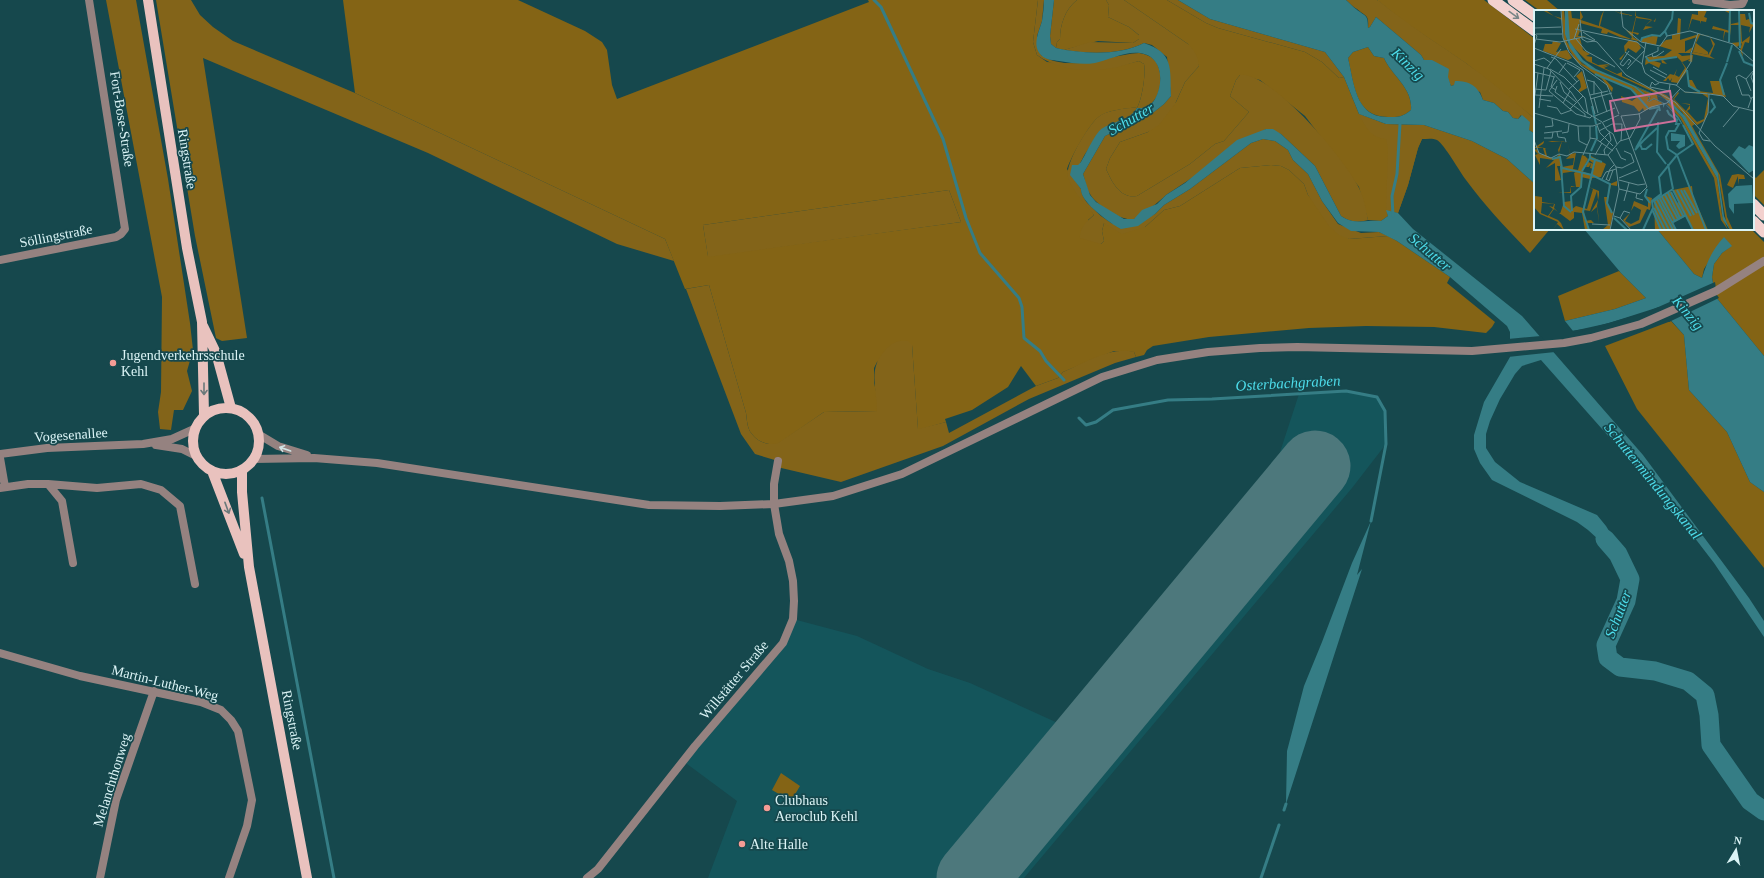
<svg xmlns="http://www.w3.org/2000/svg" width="1764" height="878" viewBox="0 0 1764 878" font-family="'Times New Roman',serif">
<rect width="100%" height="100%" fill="#16484d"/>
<path fill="#14555b" d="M1346,391L1377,397L1385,411L1386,444L1352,488L1024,878H708L737,801L683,761L783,643L793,619L857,636L928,669L970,683L1071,729L1264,501L1299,394Z"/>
<path fill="#846415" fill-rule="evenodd" d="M343,0H518L585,31L602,42L607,50L612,85L617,99L869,2L868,0H1038L1033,42L1037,55L1047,62L1118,66L1139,61L1144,64C1146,74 1142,99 1137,108C1129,107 1107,111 1100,116C1090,122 1071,157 1067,169L1094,215L1088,220L1101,244L1104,241L1102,231L1104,223L1145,227L1164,210L1180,206L1240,168L1271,165L1281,166L1289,170L1304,184L1308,195L1349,239L1388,236L1397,241L1450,277L1447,283L1495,322L1492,327L1486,333L1434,327L1366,326L1309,328L1209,337L1153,346L1147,350L1144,355L1136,357L1134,352L1114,351L1063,372L1058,378L1036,386L1021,366L1008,387L972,410L945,419L946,422L918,430L912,345L877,362L874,368V383L877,395V411L824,412L778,444C770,446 757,442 752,434C747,429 747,419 746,413L709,285L685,289L665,239L355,93ZM949,190L961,222L708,256L703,225Z
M1077,0H1106L1109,5L1108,17L1129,27L1140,36L1139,39L1133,43L1098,41L1064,50L1056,48L1057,42L1060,39C1060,25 1065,9 1077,0Z
M1124,0H1167L1206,23L1218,28L1305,52L1322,62L1339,78L1344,77L1359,114L1422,139L1418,148L1408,185L1398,213L1387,211L1388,216L1381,221L1368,220L1359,187L1305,116L1260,80L1240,75L1236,80L1230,96L1249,112L1224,141L1215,144L1190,164L1137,196C1120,199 1112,182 1106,169L1110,158L1120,142L1148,132L1176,102L1185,82L1199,66L1188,44Z
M1377,0H1484L1535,39V119L1467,64L1403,21Z
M1525,0H1547L1560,11H1540Z
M1368,47L1374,56L1384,58C1392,76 1413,88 1411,110C1403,117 1398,117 1388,117C1355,117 1354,84 1348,58L1353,52Z
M1764,170V205L1753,194V175L1756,178Z
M1657,229H1751L1764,242V356L1715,296L1712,277L1714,264L1722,253L1731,246L1724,238L1704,269L1702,278L1694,274Z
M1619,271L1646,298L1615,309L1565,321L1558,296Z
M1671,321L1684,335L1689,390L1727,432L1750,482L1764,492V568L1637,409L1605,346Z
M781,773L800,786L791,801L772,790Z"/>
<path fill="#836419" d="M106,0H136L168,179L190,323L193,350L187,371L192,391L183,410H174L171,430L160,429L158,412L161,392L162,297Z
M156,0H191L200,15L213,27L233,41L355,93L665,239L674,261L617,244L428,153L203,58L247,338L222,341L216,338L195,236Z
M1038,0H1044L1042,21L1037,36L1041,55C1071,74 1107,55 1139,53C1145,54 1152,56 1156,62C1166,77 1159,111 1137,108C1130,120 1125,117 1115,123C1094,136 1081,157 1074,179L1081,189L1083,199L1101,216L1120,229H1125L1155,214L1164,205L1190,189L1251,143L1263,139L1275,141L1288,150L1293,160L1308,174L1322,201L1338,224L1361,233L1379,232L1388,236L1349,239L1339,235L1329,226L1308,195L1304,184L1289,170L1281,166L1271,165L1240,168L1180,206L1164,210L1145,227L1122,234L1104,223L1102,231L1104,241L1101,244L1080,238C1079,228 1087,221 1094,215C1085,203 1072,191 1068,177C1064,165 1090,121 1101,115C1108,111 1129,107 1137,108C1142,99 1146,74 1144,64L1139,61C1132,63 1125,65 1118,67C1092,73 1059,71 1037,55L1033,42Z
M1054,0H1077C1065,9 1060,25 1060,39L1057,42L1056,48L1051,44L1050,36Z
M1106,0H1124L1188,44C1195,51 1198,56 1199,66L1185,82L1175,104L1159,125L1148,132L1120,142L1110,158L1106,169C1112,182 1120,199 1137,196L1190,164L1215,144L1224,141L1249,112L1230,96L1236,80L1240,75C1271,71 1346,160 1359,188C1364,198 1366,209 1368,220C1357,223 1350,222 1341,216L1315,166L1281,134L1266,129L1166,195C1160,201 1140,217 1134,219C1122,222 1095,204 1090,194C1086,188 1085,180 1083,174L1105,136L1154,112L1164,104L1171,96L1167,57L1152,45L1144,43C1120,55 1090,54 1064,50L1090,42L1133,43L1139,39V35L1129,27L1108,17L1109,5Z
M1167,0H1178L1210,19L1325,52L1344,77L1339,78L1322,62L1305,52L1218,28L1206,23Z
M1346,0H1377L1379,1C1407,24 1437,43 1466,63C1490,80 1513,100 1535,119V134L1529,130L1521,115L1518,119L1513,118L1508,112L1503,111L1494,103L1483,100L1480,92L1454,85L1451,86C1447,74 1437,61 1424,60L1421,55L1376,17L1370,27L1368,28C1369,14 1366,17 1357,9C1353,7 1350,3 1346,0Z
M1359,114L1386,124L1424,125L1472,141L1507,159L1535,184V229H1550L1530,253C1508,230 1485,206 1466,180C1460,172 1444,144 1437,140C1433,138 1427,139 1422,139L1418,148L1408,185L1398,213L1386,210L1388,149L1386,139C1370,137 1366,128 1359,114Z
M949,190L961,222L708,257L703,225Z
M709,285L746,413C747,420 747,429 752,434C757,442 770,446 778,443L824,412L877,411C877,388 867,369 886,349C893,342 898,340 908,341L912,345L918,429L946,422L949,433L1036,386L1058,378L1063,372C1084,363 1111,346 1134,352L1136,357L1115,363L1029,399L943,446L841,482L777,467L778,461L755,454L741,434L686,289Z"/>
<path fill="#357d85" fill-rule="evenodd" d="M1044,0H1054L1050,36L1051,44L1056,48C1083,54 1118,56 1144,43C1174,53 1170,68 1171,96L1164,104L1154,112L1105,136L1083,174L1090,195L1096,202L1124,219H1134L1142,210L1157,204L1166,195L1185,183L1237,140L1266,129H1273L1281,134L1315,166L1341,216C1354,225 1366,220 1381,221L1388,216L1386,210L1398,213L1413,229L1522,316L1643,455L1749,598L1764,621V637L1714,563L1671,507L1541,360L1522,366L1515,374L1500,399L1490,421L1486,434V448L1495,462L1520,482L1597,515L1606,526L1625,557L1621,560H1613L1599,540L1588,530L1577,522L1492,480L1480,463L1474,449V435L1484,402L1510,357V332L1507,326L1450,277L1397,241L1379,232L1351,231L1338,223L1322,201L1308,174L1293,160L1288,150L1275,141L1263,139L1251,143L1190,189L1164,205L1155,214L1138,226L1121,229C1110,223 1080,202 1081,189L1070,175L1072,165H1078L1081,162C1086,154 1096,131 1103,128C1116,120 1128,122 1137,108C1144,109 1151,106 1155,99C1164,83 1163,56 1140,53C1125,51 1109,60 1095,63C1083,65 1071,63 1059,61C1053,60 1046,60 1042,56C1031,46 1039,32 1042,21C1043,14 1044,7 1044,0Z
M1178,0H1346C1350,3 1353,7 1356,9C1366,17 1368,14 1368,28L1370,27L1376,17L1421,55L1424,60H1432L1449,69L1448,77L1451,86L1454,85L1455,81C1470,81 1478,86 1483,100L1494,103L1503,111L1508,112L1513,118L1518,119L1522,115L1530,122L1529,130L1535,134V184L1507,159L1472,141L1424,125L1386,124L1359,114L1344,77L1325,52L1210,19ZM1368,47L1374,56L1384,58C1392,76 1413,88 1411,110C1403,117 1398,117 1388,117C1355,118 1354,82 1348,58L1353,52Z
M1584,229H1657L1694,274L1702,278C1707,262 1712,250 1724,237L1732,246L1722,253L1714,264L1712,277L1715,296L1764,356V492L1750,482L1727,432L1689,390L1684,335L1659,307L1609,323L1573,331L1565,321L1615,309L1646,298L1621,273Z
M1371,521L1357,575L1362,569L1286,804L1287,751L1304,686L1322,642L1352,563Z"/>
<path fill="#16484d" d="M1715,282L1717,295L1719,298L1669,322L1658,309L1609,325L1574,333L1571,331L1591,328L1647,312Z
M1541,336L1555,352L1508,357V339Z"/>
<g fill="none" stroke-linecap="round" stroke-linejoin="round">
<path stroke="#357d85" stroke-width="3" d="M874,0L881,7L943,139L966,218L980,253L1019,298L1022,307L1024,338L1040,351L1046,361L1064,380
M1393,216L1392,196L1397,174L1400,124
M1079,418L1086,425L1096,422L1113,410L1168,400L1212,399L1346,391L1377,397L1385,411L1386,444L1371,521
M262,498L334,878
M1284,810L1286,804
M1261,878L1279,825"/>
<path stroke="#357d85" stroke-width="19" d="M1605,539L1618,554L1630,579L1626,601L1606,645L1608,658L1620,667L1655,671L1688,681L1705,695L1709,715L1711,745L1750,801L1764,811"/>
<path stroke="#4d787c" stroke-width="71" d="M972,878L1315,466"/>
<path stroke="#958280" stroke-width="8" d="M1696,0L1730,5L1742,4L1744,0
M0,260L116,237L121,234L125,229L89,0
M0,458L5,487
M48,484L97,488L141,484L161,490L180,506L195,584
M0,488L28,484H48L62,501L73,563
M0,653L80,676L201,702L221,710L231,720L238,731L252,800L247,826L229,878
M100,878L116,800L154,691
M587,878L598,869L695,746L783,643L793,619L794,601L793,581L789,561L779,534L774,504V484L778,461"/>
<path stroke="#958280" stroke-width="8" d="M258,434L278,446L307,455
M156,445L182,449L196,456
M0,454L47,448L143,444L172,439L194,429
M253,459L314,458L377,463L649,505L720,506L774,504L833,496L902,474L1102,377L1157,360L1208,352L1260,348L1297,347L1472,351L1564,343L1591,338L1641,324L1716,291L1764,261"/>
<path stroke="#e9c2be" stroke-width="10" d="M148,0L187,248L202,322L204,415
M203,326L216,353L231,408
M193 441a33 33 0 1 1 66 0a33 33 0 1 1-66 0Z
M242,470V492L249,567L307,878
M212,471L244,554"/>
<path stroke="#f3d1ce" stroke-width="11" d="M1493,0L1535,31
M1513,0L1535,16
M1753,204L1764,215
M1753,221L1764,232"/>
</g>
<defs><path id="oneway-shaft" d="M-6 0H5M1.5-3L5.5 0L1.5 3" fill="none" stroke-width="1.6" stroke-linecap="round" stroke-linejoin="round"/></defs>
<use stroke="#798687" href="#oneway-shaft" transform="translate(1514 15) rotate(36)"/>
<g stroke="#6a797a">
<use href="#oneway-shaft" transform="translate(204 389) rotate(90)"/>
<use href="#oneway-shaft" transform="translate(227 508) rotate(70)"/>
</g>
<use stroke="#d0e3e4" href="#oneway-shaft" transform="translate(285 449) rotate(-161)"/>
<g fill="#f59c95" stroke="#16484d" stroke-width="1.5">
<circle cx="113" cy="363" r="4"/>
<circle cx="767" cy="808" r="4"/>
<circle cx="742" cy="844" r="4"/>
</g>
<g text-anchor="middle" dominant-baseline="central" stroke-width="3.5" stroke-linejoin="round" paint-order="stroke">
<g font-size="14" fill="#dbf4f6" stroke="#16484d">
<text transform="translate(122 119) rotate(81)">Fort-Bose-Straße</text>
<text transform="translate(187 159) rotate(81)">Ringstraße</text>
<text transform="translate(56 236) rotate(-11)">Söllingstraße</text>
<text transform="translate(71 435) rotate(-4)">Vogesenallee</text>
<text transform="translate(734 680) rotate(-50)">Willstätter Straße</text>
<text transform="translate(165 683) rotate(14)">Martin-Luther-Weg</text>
<text transform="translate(292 720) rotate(79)">Ringstraße</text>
<text transform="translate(112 780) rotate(-73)">Melanchthonweg</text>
</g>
<g font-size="14" fill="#dbf4f6" stroke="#16484d" text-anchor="start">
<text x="121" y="355">Jugendverkehrsschule<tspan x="121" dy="16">Kehl</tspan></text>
<text x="775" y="800">Clubhaus<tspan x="775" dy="16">Aeroclub Kehl</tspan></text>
<text x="750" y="844">Alte Halle</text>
</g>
<g font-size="15" font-style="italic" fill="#4ddcea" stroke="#16484d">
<text transform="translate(1408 64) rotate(44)">Kinzig</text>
<text transform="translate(1131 119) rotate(-30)">Schutter</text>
<text transform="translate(1430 252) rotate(40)">Schutter</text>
<text transform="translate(1688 313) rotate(50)">Kinzig</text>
<text transform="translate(1288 383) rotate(-3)">Osterbachgraben</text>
<text transform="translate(1653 481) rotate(51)">Schuttermündungskanal</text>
<text transform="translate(1618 614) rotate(-69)">Schutter</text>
</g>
</g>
<g transform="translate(1534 10)">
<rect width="220" height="220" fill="#16484d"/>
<path d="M8,0L13,1L20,6L27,8L28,0H30L33,32L48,54L98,76L112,87H115L114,89L115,92L120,89L124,91L119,88L115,91L117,86L112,87L113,84L102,78L123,85L124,91L129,93L110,101L109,98L105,102L100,96L88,92L87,86L98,91L105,86L96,79L70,68L79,78L78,82L68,69L43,52L30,32L28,10ZM34,0H37L38,8L46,9L45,21H47L48,24L46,21L44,26L53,27H39L46,28L49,40L56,44L52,46L58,47V52L64,55L76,54L68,57L76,55L70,58L83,64L88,62V66L132,85L145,95L161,114L158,116L186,165L193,207L199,220H196L192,211L184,164L148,102L126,85L53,51L37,35L34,28ZM46,0L49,7L47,10L65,16V14L67,6L70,0L66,16L97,29L98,27L92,20L98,22L102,6L87,4L79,0L86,3L88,0V3L101,6L102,0V6L105,7L116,9L120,11L122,8L121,12L118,10L111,16L119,17L109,20L112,15L117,10L102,8L99,22L105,23L104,25L99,23V27L107,32L108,28L124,25L122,35L86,27L74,22L73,24L67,23L68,19L46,13ZM164,0H173L170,7L173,8L172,12L167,11L166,14V11L158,9L154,21L158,4L164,5ZM189,0H196L197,14L206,12V4H211L212,10L215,9V3L217,13L220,14L215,23L216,17L207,15L208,32L216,26L215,33L211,32L208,40L209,47L206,40L208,33L203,37L197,33L207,32L205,15H197V18L195,33L196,23L191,22L189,31L190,21L178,19L179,16L196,21L195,3ZM144,8L147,9L146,30L165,24L176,26L166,25L162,33L174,42V45L159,42L163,27L151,31V42L159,37L156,43H144L148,46L159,45L158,52L154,51L156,49L148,52L153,59L154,70H158L164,81L179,83L176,71H186L192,87L173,83L174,85V101L172,108L170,111L163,115L139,89L144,82L145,83L140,89L152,101L156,95L147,93L156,94V99L153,101L163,112L170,109L174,88L167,83H157L149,82H165L155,76L153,61L144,73L137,72L138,68L136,71L134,68L132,71H129L136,64L140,65L143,59L141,65L145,67L151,58L147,51L143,47L129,50L133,54L128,53L127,49L120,51L127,53L125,58L115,53L111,55L112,47L130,46L138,40L125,36L132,30L138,29V25L143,24ZM95,30L104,32L107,38L102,43L94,38L87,50L85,49L91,43L90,36ZM19,31L27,33L22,42L33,40L38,48L34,50L9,41L11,34H18ZM48,61L53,78L46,82L44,81L47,77L46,71L42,66ZM135,93L148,107L183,168L188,205L194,220L187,210L180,168L146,108L133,94ZM10,131V132L9,134L4,137L24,140L28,131L18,132L14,131H26L34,133L36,144L42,143L39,159L44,160L48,145L51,146L54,149L48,161L57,165L56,169L47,167V177H37V183H24L36,182L37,176L42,177L40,163L43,161L29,163L28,167L26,156H23L27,170L21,171V153L12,158L20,150L6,148V155L1,145L4,144L0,140L3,139L5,144L11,145L9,138H0ZM28,131L34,133L36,145L32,149L40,148L39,155L28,157L26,144L20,149L13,146L11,138L24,140L25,143ZM55,145L72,154L67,167L58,168L55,177L65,181V185L63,196L64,202L65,214L63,197L57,202L64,190L63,181L56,201L50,200L51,211L57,210L60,213H52L55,220H51L48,203L40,202V208L36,211L20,199L15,206L24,210L27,213L30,220L23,214L19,220L24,212L6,204L0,197L1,186L8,187V192L21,194L20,198L26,204L30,192L37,191L38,199L42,196L49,198L61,154L59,159L56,158L57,153L55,157H52L54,152L60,154L55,150ZM55,177L59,179L53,199L50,198ZM8,193L20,194L19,197L15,196L19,199L14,206L7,203ZM204,164L210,165L211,169H205L204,175V166L199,178L193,175L198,165ZM83,171V176L77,175L73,193L79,203L76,219L68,220L74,215L70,187H74L76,174ZM158,176L159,186L174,220H159L152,206L139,213L142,220H121L120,190L136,181L143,193L145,191L139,180Z" fill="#846415" fill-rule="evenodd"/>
<path d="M176,27L181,34L176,46L181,49L158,44L160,37L159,42L174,45L179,36ZM33,32L40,45L51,55L111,81L117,85H121L122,86L121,85H117L115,84L102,78L117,86L115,91L119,86L125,91L120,89L114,93L115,87H111L98,76L51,56L41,46ZM111,186L118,188L116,200L113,199L106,213L95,217L89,210L96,203L91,211L97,214L105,210L107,200L100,196L97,201L100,191L114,197V189Z" fill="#836419"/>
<path d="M31,0H34L36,32L49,50L62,59L136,91L151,106L184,163L190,206L196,220L189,210L183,168L148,107L131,89L102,77L111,84L112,87L115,86H116V88L114,91V92L120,88L130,93L135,97L144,106L147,111L150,117L136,99L131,94L129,98L135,101L129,98V93L120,89L115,92L113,91L116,87H112L100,77L57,59L45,50L36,38L31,24ZM137,123L151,125V136L145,139L142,136L146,131H137ZM215,135L220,137V160L215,163L198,145L205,136L211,139ZM218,175L219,193L200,194V204L195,197L194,184L202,176Z" fill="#357d85"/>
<path fill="none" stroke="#357d85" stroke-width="2" d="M205,0L206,38M215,3L217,13L220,14M133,26L131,21L138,9L139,0M107,31L108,28L118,25L126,26L131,21M195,32L196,0M205,41L210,52L220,56M112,47L115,51L143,47M193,52L198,35M153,60L155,76L166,82M61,64L97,79L114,98M190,85L186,70L193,53M58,96L62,114M115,99L125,97L126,101M176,103L181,97L177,89M124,112L123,142L132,154M62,116L63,129M109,131L123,118M106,134L108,139H112L118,134M102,138L124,99M101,140L109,131M57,141L62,130M56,144V148L68,152M143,145L172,220M143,145L159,134L149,115M18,149L26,147L28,158L58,165L76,174L73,193L78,203M134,154L139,179M27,156L30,196L37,202M48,161L56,148M113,179L111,186L116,193M139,180L159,220M143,180L157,206M147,180L160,205M150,180L163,203M137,182L149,206M134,183L146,208M131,185L144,209M125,187L142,220M128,187L141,211M123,189L139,220M120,198L131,220M118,199L127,220M38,201L37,186L47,177L48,163M80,208L93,220M139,212L152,205M55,220L49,202L61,150M109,220L119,198L118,191L127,184L125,167L143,145L134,139L132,127L135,121H141L145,114H142L143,110L135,104L133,100M135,220L120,191L139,179"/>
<path fill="none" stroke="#658d91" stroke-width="1" d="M27,0L29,28L35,42L47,56L73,75L85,104M87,0L89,17L107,32L126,36L133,26L156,21L199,34L220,52M46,10L48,29L53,32L61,31M0,18L27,17M41,19L103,32L111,39M49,22L61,30M0,23L3,26L0,35M2,24H28M2,29L26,32L49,27L63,32L92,65L141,92L181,136L220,169M40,29L45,14M42,29L52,41L81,57M0,38L38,53L49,60L61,104M91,42L108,54M118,44L119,47L123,46L130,41M17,47L22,49L43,72M111,47L124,41V37M0,51L10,48L17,53M33,53L46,60L40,67M0,54L15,59L37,82L50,101L68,112L73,120L79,124L83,134M94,55L97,51L95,49L89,56L86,54L95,41M119,57L133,65M13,58L27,39M16,59L30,67L51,88L54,104M93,59L111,40M116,60L132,68M0,62L21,67M25,63L32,53M111,63L124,72L142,75L151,82L175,84M111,63L108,54L112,32M20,67L17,77L22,80M212,69L220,60M53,70L60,72L68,82M60,71V84M26,72L30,82L42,92M125,73L121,75L118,72L116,77L135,81L136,74M220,75L217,67L220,61M23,76L21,82L51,104V107M142,76L157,52V43L164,23M0,79L12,80M35,79L45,70M12,80L17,61M15,81L42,104L56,108L58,106M15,81L23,70M67,82L73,102M175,84L189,86L199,96L220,101M175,84L174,103L165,123L169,130L176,131M1,85L4,63M1,85L19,86M56,85L74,81M60,88L64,103M5,89L17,91M56,89L78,83M217,89L215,85H208L202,67L205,65L212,69L217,81M29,93L36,81M13,96L23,98L27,104L38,100M5,98L10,58M214,98L218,87L220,88M36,99L49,86M0,103L44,116H59L67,113M61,106L81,98M87,106L105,104L117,97L133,93L146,79M69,112L85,105M63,115L66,123L79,136M44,116L45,131L53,135M11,117L19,116L18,109M189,117L205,98M65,121L78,114H88L87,131M23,122L24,127L31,128L32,132M10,123L28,121M28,123L34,122L35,114M10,128H18L19,122M56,128L62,129L79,141M0,130L5,143L17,148L25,144L33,146L40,142L74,145M66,132L75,123M82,138L87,148L92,150M49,145L56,129V116M61,145L68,133M71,145L70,140L77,130L75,121M82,157L88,158L100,152L97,144L90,141M85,168L104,160M68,169L72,162L82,159M72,169L75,171L79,160M72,170L76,159L80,155M85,170L104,175L111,174M85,179L82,157L74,145L86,131L96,128L106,109L105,103M85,179L106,184L113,177L87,106M103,183L102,188L109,190M90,191L95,173M80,206L86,208L97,220M86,208L90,201L96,203M58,214L76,215M76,220L85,179"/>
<path fill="#cc7099" fill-opacity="0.15" stroke="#cc7099" stroke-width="2" d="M136,81L141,111L81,121L76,91Z"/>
<rect width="220" height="220" fill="none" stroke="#dbf4f6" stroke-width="2"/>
</g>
<g transform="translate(1736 850) rotate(10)" stroke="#16484d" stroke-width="3" paint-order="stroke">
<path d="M0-3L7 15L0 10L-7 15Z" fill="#dbf4f6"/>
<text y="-6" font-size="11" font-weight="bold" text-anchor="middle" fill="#dbf4f6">N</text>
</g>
</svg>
